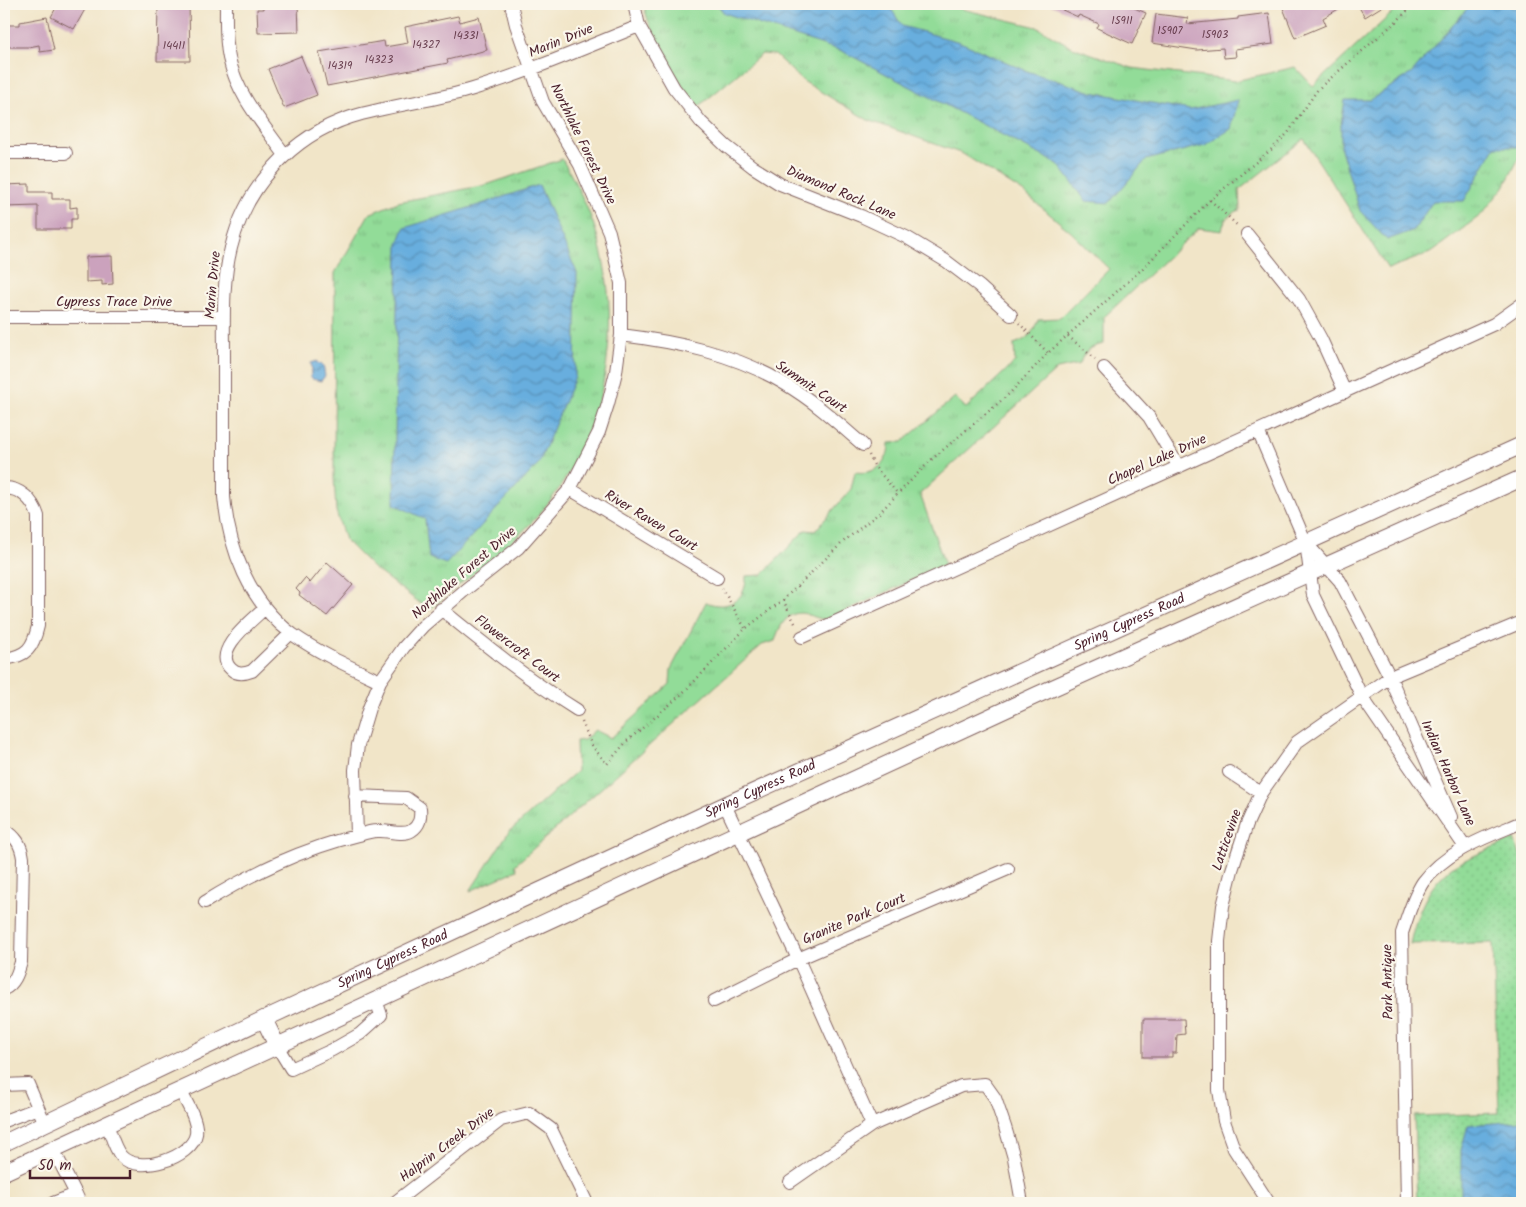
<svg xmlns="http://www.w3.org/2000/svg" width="1526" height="1207" viewBox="0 0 1526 1207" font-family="Kalam,sans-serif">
<defs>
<pattern id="grass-tufts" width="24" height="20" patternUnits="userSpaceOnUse" patternTransform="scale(1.25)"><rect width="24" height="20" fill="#92dc98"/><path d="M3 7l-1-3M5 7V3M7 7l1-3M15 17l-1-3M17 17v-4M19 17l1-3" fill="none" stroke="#7fbc83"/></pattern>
<pattern id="park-dots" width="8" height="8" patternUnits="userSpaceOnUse" patternTransform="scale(1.25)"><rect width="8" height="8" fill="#92dc98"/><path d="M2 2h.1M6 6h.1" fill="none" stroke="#7fbc83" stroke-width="1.8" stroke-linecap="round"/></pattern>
<pattern id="water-waves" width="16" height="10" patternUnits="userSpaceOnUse" patternTransform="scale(1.25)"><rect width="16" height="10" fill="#67aede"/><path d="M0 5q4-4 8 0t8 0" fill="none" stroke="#578db4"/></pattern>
</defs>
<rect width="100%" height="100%" fill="#fbf7ec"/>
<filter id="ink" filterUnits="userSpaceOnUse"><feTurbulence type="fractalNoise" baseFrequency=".02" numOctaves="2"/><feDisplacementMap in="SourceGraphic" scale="10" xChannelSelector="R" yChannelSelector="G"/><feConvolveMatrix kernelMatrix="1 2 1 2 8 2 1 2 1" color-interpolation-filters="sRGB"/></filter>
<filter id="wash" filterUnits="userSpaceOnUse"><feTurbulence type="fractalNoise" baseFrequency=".0096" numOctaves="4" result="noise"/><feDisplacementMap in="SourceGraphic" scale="20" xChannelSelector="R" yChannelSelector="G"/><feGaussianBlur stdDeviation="1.12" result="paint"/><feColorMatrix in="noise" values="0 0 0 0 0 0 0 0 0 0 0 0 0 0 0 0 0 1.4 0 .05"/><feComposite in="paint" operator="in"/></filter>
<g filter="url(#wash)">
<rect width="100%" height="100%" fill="#f1e5c8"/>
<path fill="url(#grass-tufts)" stroke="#6e7e62" d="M643,4H941L1037,27L1072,47L1132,68L1235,81L1295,67L1313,86L1402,4H1522V158H1519L1504,187L1481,215L1430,253L1388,269L1304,139L1239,190L1240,210C1229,214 1224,219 1222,231L1199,228L1104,317V344C1092,346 1083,351 1080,364L1057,369L920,494L945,565L828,619C820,620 816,617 809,615C789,607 779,626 775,641L762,645L515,865L517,870L470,891L508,833L577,771L576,741L584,740L595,730L611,738L670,684L671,669L706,602C727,611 747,600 746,576L762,575L805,530L815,531L851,489L855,472C875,475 889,464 889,443L902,442L955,397L966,408L1015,362L1014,344C1029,339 1033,333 1038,319L1060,318L1109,269L1071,232L1023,192L963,154L868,120L803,81L775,55L762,54L698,107C673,76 654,43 643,4Z
M562,159C576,183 589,208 597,235C626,333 604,443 535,519C503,554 464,579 429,610L372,567L345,540L336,511L334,477L335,273L369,214L398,202L486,185Z"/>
<path fill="url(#park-dots)" stroke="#6e7e62" d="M1514,839L1522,859V1203H1417L1414,1116L1499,1113L1493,943L1410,944C1417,911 1430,879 1461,862C1478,853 1497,847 1514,839Z"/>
<path fill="url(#water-waves)" stroke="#586684" d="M717,4H888L902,26L960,42L1027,71L1092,92L1190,110L1238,100L1231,129L1205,145L1146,160L1109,203L1086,201L1058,164L842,51L724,13Z
M1471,4H1522V147H1495L1464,201H1433L1414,230L1387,240L1360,211L1341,149V125L1345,100H1370L1412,73Z
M539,185L577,273L575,377L539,463L446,564L429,558L425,519L394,504L398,244L404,228L485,203Z
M317,361V363L323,365L325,376L321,381L312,379L310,377L312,370L311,363Z
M1522,1121V1203H1474L1461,1197V1150L1468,1125Z"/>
<g id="blocks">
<path fill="#cba2bd" d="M58,4H88L74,29L51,17Z
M158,4H189L190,61H157Z
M263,4H298L299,32L258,33L257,9H263Z
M1049,4H1125L1146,13L1132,44L1097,28L1099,24L1079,15L1078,17Z
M1294,4H1347L1323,18L1326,25L1295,38L1283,8Z
M1357,4H1386L1365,17Z
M1269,13L1273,44L1235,49L1236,57L1224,58L1223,48L1197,50L1152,43L1156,14L1188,18L1187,24L1238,19V17Z
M458,16L460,22L479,17L487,50L447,60L448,63L327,86L319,52L384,41L385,47L408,43L405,27Z
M47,17L54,50L40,52L39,45L29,47H4V25H20V22Z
M301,56L317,95L284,108L268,69Z
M29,184V192H52V199H70V208L77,207V219H71V229H38V206L4,207V185Z
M112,256L113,284L102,285V281L86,282V257Z
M327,562L353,585L327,616L299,595L300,593L296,589L305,578L310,583Z
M1143,1019H1184L1185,1034L1177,1035L1176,1053H1172V1057H1143Z"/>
</g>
</g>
<g filter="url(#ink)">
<use href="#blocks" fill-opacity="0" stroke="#846462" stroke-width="1"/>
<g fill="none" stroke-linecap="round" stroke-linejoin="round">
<defs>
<path id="minor" d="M226,4C226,22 225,40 229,58C237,95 263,124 285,155
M634,4L639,26L674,88L701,122L726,146L753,167L780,184L861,216L906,237L946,261L979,286L1011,315
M4,153H66
M1247,234L1299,299L1321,339L1345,392
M4,317H224
M621,335C678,342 736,354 785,384C814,401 838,423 863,445
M1104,368L1149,417L1179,467
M1258,431L1306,543L1313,595L1362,697L1465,847
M4,488C21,488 33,500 38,516V626C33,648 27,656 4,659
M570,489L717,578
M1306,543L1340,581L1390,677L1451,817
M265,608C253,620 211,651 231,669C237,675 244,674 252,671L291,633
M441,609C485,645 529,680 577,710
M802,637L1494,324L1522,304
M380,681C350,667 319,653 292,634C249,602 229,549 224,497C224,450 224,404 224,357C224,320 222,283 231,248C245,187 292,136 351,117C390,105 433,101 473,89C529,72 584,48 639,26
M1229,772L1261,793
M725,805L798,959L872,1125
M4,829C16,837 21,844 23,858L21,962C18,972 15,984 4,989
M357,835L355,770L358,745L369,708L380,681L404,647L423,626L465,590L518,548L570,489L599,432L608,404L616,372L621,335V283L609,232L580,165L543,102L516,25L511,4
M205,902C254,872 302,849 359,835C365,833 371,831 377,831C388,830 402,836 411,831C420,825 421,818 420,808L406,798L355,796
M714,1001L798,959L1008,869
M277,1046L291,1069L332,1050L360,1034L381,1015L376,1000
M4,1085L28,1084L45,1124
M4,1121L38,1108
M107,1124C111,1134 114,1148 121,1156C138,1175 192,1158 196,1134C198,1120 186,1102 180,1090
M53,1149L76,1194
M790,1182L872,1125L961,1086L985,1084L995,1098L1005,1127L1014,1158L1022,1203
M53,1203L76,1194L80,1203
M394,1203L501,1120L529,1113L551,1129L587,1203
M1269,1203L1234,1149L1224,1121L1219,1090V941L1223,906L1232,870L1247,824L1261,793L1297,742L1390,677L1522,622
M1407,1203L1402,933C1408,916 1413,897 1423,882C1447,850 1487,837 1522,822"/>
<g id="major">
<path d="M264,1019L277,1046"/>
<path id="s1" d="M4,1143L264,1019L725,805L1522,445"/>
<path d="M4,1172L1037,695L1522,478"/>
</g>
</defs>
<use href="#minor" stroke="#846462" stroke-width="14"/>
<use href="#major" stroke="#846462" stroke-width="18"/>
<path stroke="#846462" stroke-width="2.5" stroke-dasharray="1 4" stroke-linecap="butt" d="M1210,200L1238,226
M1019,323L1048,353
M1068,336L1095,359
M869,455L875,467L898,494
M722,588L745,628
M783,600L796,625
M582,722L592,746L607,764L627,741L659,714L686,690L745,629L783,600L843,542L879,513L931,460L1009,394L1048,353L1141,270L1210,200L1272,149L1288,133L1318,89L1398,20L1414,4"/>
<use href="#minor" stroke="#fff" stroke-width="12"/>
<use href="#major" stroke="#fff" stroke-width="16"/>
</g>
</g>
<g text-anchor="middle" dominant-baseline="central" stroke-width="4.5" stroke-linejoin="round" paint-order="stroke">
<g font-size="11" fill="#6a4050">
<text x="1122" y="21">15911</text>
<text x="1170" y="31">15907</text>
<text x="1215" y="35">15903</text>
<text x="466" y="36">14331</text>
<text x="426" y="45">14327</text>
<text x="174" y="46">14411</text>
<text x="379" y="60">14323</text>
<text x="340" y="66">14319</text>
</g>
<g font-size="14" fill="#4a1f2b" stroke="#fbf7ec">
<text transform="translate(561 41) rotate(-22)">Marin Drive</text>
<text transform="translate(583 144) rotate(64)">Northlake Forest Drive</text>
<text transform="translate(841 193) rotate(23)">Diamond Rock Lane</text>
<text transform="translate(213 285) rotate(-85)">Marin Drive</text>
<text x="114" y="302">Cypress Trace Drive</text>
<text transform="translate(811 387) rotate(34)">Summit Court</text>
<text transform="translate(1157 460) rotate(-24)">Chapel Lake Drive</text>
<text transform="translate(651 521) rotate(31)">River Raven Court</text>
<text transform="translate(464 573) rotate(-41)">Northlake Forest Drive</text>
<text stroke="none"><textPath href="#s1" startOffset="1240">Spring Cypress Road</textPath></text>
<text transform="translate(517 649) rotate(37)">Flowercroft Court</text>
<text transform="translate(1448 773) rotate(66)">Indian Harbor Lane</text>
<text stroke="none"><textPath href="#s1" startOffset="835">Spring Cypress Road</textPath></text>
<text transform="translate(1227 840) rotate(-71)">Latticevine</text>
<text transform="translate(854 919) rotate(-23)">Granite Park Court</text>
<text stroke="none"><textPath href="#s1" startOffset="430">Spring Cypress Road</textPath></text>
<text transform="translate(1388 982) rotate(-91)">Park Antique</text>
<text transform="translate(447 1145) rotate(-37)">Halprin Creek Drive</text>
</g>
</g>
<rect width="1526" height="1207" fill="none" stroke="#fbf7ec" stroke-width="20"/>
<path d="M30 1170v8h100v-8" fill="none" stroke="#4a1f2b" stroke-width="2.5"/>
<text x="38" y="1170" font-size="15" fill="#4a1f2b" stroke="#fbf7ec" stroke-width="4" paint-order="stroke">50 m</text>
</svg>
